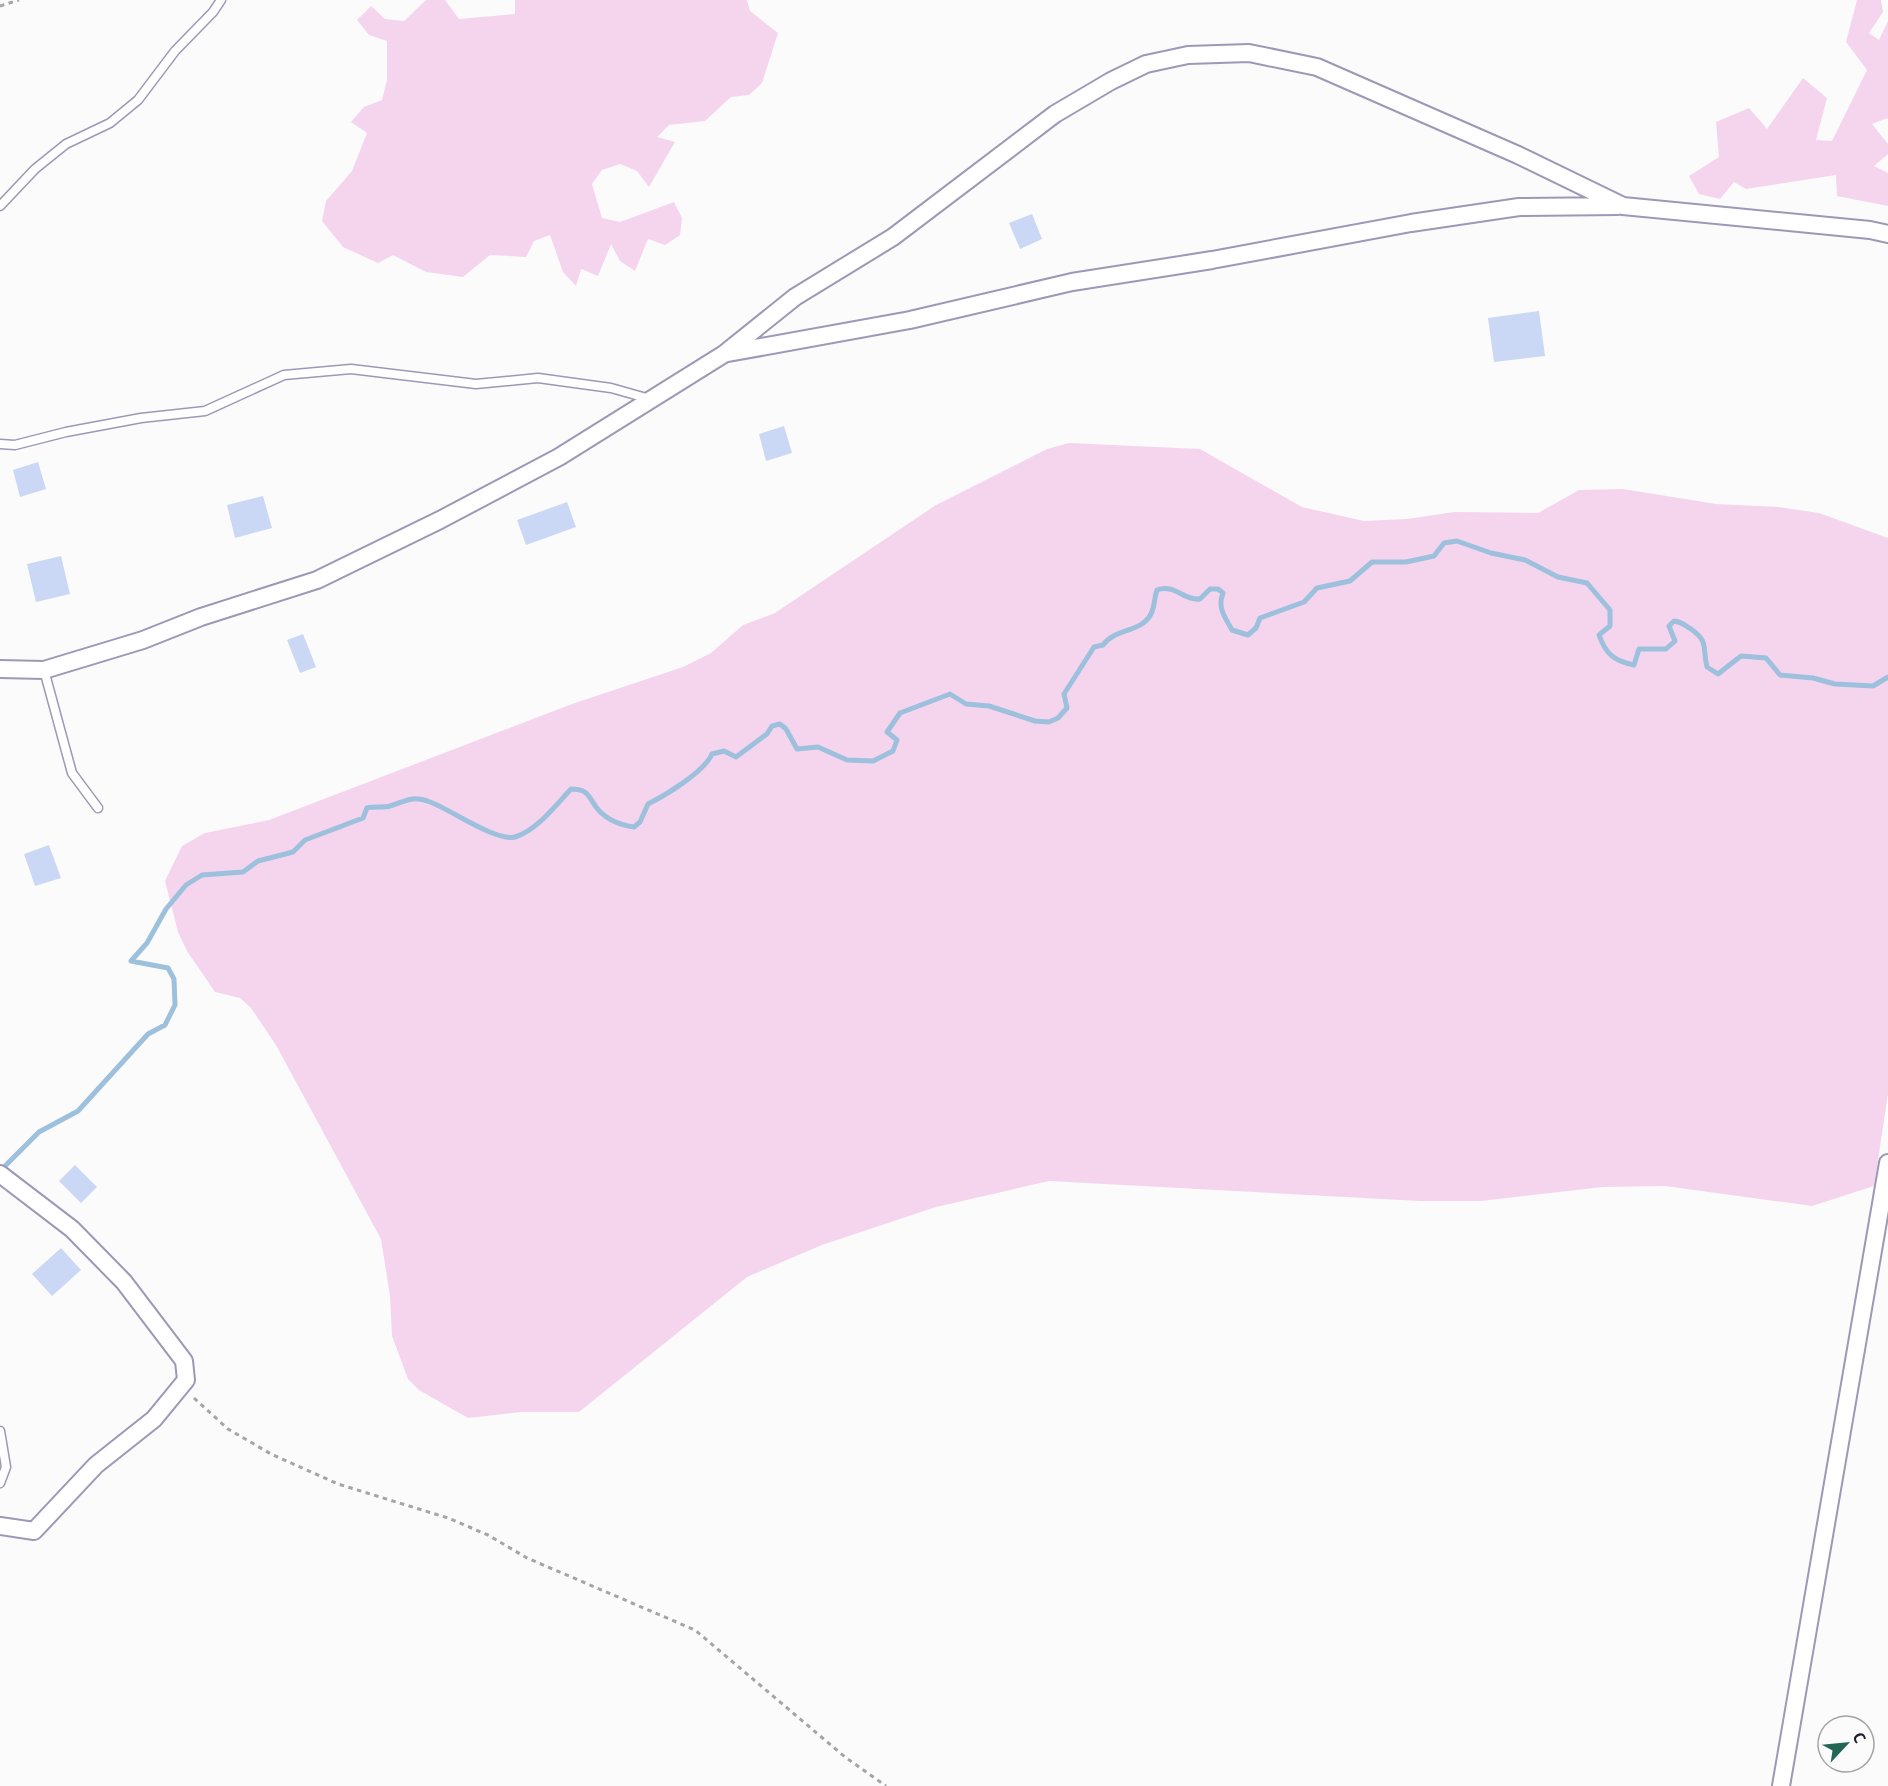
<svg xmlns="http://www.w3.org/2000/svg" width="1888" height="1786" viewBox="0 0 1888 1786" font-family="'PT Sans',sans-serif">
<rect width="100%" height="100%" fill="#fbfbfb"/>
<path fill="#f5d5ed" d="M426,0H445L459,19L515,14V0H747L750,11L778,33L762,83L749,95L731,97L705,121L669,125L657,137L675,142L649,187L637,171L620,164L602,170L592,184L602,218L620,222L674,202L682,218L680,235L665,245L648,239L635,271L620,261L611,244L598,276L581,269L576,286L563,272L550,235L534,241L526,257L490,255L463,277L426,272L393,255L378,263L343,247L322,221L326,201L352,171L367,133L351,122L364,107L382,100L387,80V41L369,35L357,20L371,6L385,19L404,21Z
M1857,0H1881L1883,12L1869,33L1879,40L1888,21V118L1872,124L1888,144V154L1874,166L1888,173V206L1837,196L1836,175L1746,189L1734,182L1720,199L1699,194L1689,176L1719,157L1716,122L1749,108L1767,129L1803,78L1827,98L1816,140L1832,141L1867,70L1846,42Z
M1069,443L1200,449L1302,507L1364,521L1407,519L1454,512L1538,513L1579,490L1623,489L1716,504L1778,507L1819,513L1888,538V1094L1874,1186L1812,1206L1665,1186L1603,1187L1481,1201H1420L1049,1181L936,1207L822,1245L747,1277L579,1412H521L468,1418L419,1390L408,1379L392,1336L390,1296L381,1239L276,1045L251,1008L240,998L215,992L187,951L178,932L165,881L182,846L205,833L269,820L572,704L683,667L711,653L743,625L775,613L936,505L1047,449Z"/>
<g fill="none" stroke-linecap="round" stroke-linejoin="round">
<path stroke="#9dc0dc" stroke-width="5" d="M0,1171L39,1132L78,1111L148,1034L165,1025L175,1005L174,979L168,968L131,961L147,943L166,909L186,885L202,875L243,872L258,861L293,852L305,840L363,818L367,808C375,806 383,808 390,806C407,801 411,795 430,802C450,809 496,842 515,837C537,830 556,805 571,789C587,789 588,795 596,807C605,819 620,825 634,827L640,822L648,804C666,795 704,772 712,754L724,751L736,757L767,734L772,726L780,724L786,729L797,749L818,747L847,760L873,761L893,751L897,740L887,732L900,713L950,694L966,704L989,706L1035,721L1049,722L1058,718L1067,708L1064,694L1094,647L1103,645C1115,628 1141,633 1151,614C1155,606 1154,598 1157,590C1174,583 1184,601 1200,599L1210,589H1218L1223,593C1217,608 1225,617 1232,630L1248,635L1256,628L1260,618L1304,602L1317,588L1350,581L1372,562H1406L1434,556L1444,543L1457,541L1491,553L1525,560L1558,577L1587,583L1610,610V626L1599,635C1606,655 1615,661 1634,665L1639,649H1666L1675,641L1669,626L1674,621C1683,622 1684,625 1691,629C1709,642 1702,646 1707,667L1718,674L1741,656L1766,658L1780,675L1813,678L1835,684L1873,686L1888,677"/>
</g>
<path fill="#cad8f5" d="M1032,214L1042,239L1020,249L1009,223Z
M1539,311L1545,356L1494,362L1488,318Z
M784,426L792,453L766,461L759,434Z
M38,462L46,489L20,497L13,470Z
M263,496L272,528L235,538L227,505Z
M567,502L576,527L526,545L517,520Z
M61,556L70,594L36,602L27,564Z
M303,634L316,667L300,673L287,640Z
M49,845L61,878L35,886L24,854Z
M75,1165L97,1187L81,1203L59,1181Z
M61,1248L81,1270L52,1296L32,1274Z"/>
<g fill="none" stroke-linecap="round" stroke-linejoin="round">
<defs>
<path id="lane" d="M0,206L35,169L66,144L110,123L138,100L175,51L213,12L221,0
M0,444L15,445L66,432L141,418L205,411L284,375L351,369L476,384L538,378L611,388L650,399
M44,670L72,773L98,808
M0,1431L6,1467L0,1483"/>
<path id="street" d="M728,353L910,320L1072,282L1212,260L1411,223L1519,207L1618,206
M0,669L44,670L143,640L201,617L317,580L440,520L559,457L724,354L795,297L893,237L1055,114L1111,81L1146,64L1188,55L1249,53L1317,67L1518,155L1623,206L1870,230L1888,234
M0,1174L72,1229L124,1282L184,1361L186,1380L154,1419L96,1465L34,1531L0,1526
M1781,1786L1888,1163"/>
</defs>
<use href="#lane" stroke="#9b99b6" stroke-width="11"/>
<use href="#street" stroke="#9b99b6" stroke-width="20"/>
<path stroke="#a4a4a9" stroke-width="3" stroke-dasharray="4.5 4.5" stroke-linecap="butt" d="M0,6L19,0
M194,1398L228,1429L271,1454L338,1484L448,1518L488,1535L527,1558L695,1630L845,1757L886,1786"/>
<use href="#lane" stroke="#fff" stroke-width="8"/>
<use href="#street" stroke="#fff" stroke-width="16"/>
</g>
<g transform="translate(1846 1744) rotate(64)"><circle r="28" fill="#fbfbfb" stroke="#a3a2a7" stroke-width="1.5"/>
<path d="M0-4.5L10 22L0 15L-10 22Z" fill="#236656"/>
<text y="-9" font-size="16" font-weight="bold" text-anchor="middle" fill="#1e1d29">С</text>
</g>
</svg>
